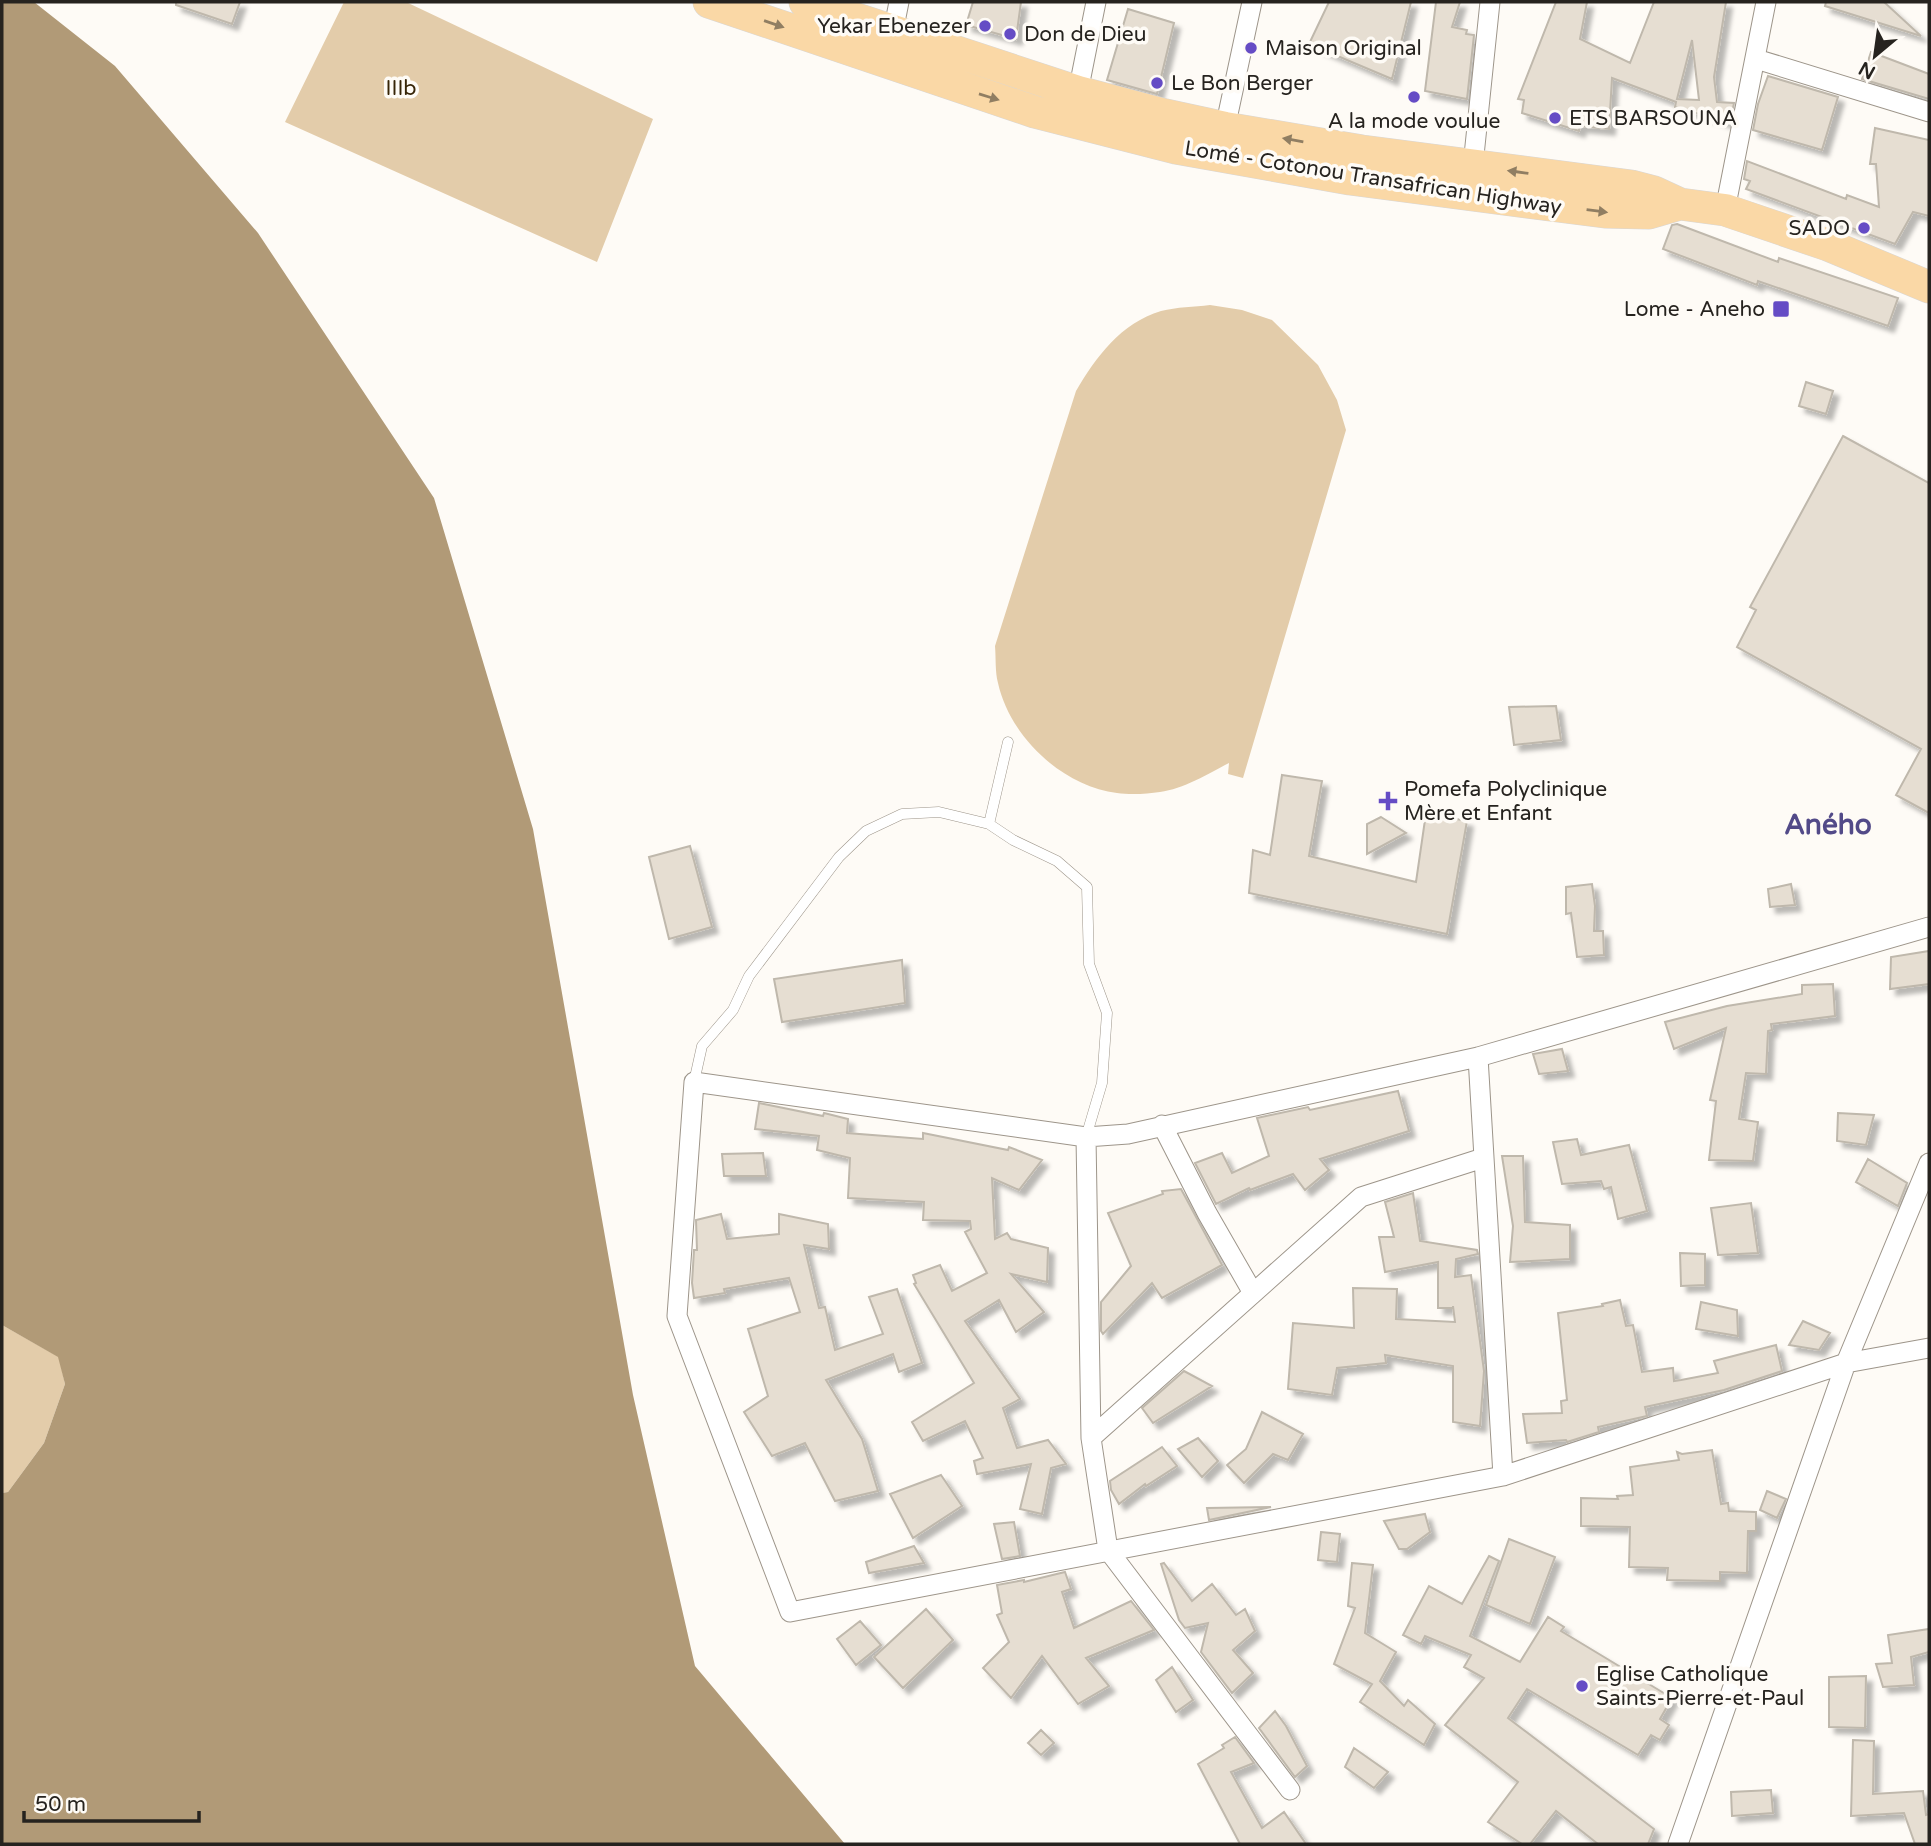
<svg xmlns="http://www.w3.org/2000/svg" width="1931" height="1846" viewBox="0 0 1931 1846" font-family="'Varela Round',sans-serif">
<defs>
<filter id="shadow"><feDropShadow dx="6" dy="6" stdDeviation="2" flood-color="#0004"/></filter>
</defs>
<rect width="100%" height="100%" fill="#fefbf6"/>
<path fill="#e3ccaa" d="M344,2H406L653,119L597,262L285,122Z
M1210,305L1242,310L1272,320L1318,365L1337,400L1346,430L1243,778L1228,774L1229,763C1208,774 1183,789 1160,792C1147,794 1130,795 1117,793C1062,786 1010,737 998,683C995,672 996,658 995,646L1076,391C1096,357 1121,323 1161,311C1177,307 1194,307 1210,305Z
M2,1325L59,1357L65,1384L44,1443L8,1492L2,1493Z"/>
<path fill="#b19a77" d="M2,2H34L115,66L258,233L434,498L533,829L633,1395L695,1666L845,1844H2V1493L8,1492L44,1443L65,1384L58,1357L2,1325Z"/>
<path fill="#e6ded2" stroke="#bfb8ac" stroke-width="2" fill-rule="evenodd" filter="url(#shadow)" d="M176,2H240L232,24L176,5Z
M973,2H1021L1016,39L966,25Z
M1329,2H1411L1392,79L1309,44Z
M1436,2H1460L1452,27L1467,30L1466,34L1474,35L1467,99L1425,91Z
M1556,2H1587L1580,39L1630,63L1654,2H1726L1714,77L1717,102L1734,103L1730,123L1675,107L1676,102L1612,78L1609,129L1580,126L1579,131L1522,113L1524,100L1518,99ZM1692,40L1699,100L1677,99Z
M1826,2H1884L1921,36L1825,6Z
M1128,9L1174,23L1157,94L1107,80Z
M1871,52L1929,74V99L1862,79Z
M1768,76L1838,97L1822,150L1753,130L1758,104Z
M1875,128L1929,140V216L1913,212L1895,244L1746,189L1750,181L1744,179L1747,161L1846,199L1847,195L1879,207L1876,164H1870Z
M1677,224L1778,262L1779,258L1898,298L1888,326L1758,281L1757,285L1663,249L1672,225Z
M1806,382L1833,391L1826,414L1799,406Z
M1843,436L1929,483V813L1896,795L1921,749L1737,647L1756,610L1750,607Z
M1556,706L1561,740L1514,745L1509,707Z
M1282,775L1322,781L1309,856L1416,882L1426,813L1467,821L1447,934L1249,893L1253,850L1270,855Z
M1381,817L1406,833L1367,854V824Z
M690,846L712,927L669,939L649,857Z
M1592,884L1595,906L1594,931H1603L1604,955L1577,957L1571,913L1566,914V887Z
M1791,884L1795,905L1770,907L1768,889Z
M1929,951V984L1890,989L1891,957Z
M902,960L905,1003L782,1022L774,979Z
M1833,984L1835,1016L1771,1024L1772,1030L1768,1031L1766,1074L1746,1073L1739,1119L1758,1122L1753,1161L1709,1160L1716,1101L1710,1100L1726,1028L1674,1049L1665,1022L1727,1006L1802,994V985Z
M1562,1049L1568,1071L1539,1074L1533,1054Z
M1398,1091L1409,1131L1320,1159L1329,1170L1305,1190L1293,1174L1250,1190L1249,1188L1216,1204L1195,1163L1222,1153L1232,1173L1269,1156L1257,1118L1308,1107L1310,1110Z
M759,1103L823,1116L824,1113L848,1119L847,1133L923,1139V1133L1008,1150L1009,1147L1042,1160L1019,1190L992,1178L995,1239L1007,1233L1011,1239L1048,1248L1047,1282L1011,1274L1044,1312L1016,1332L999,1300L965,1321L1020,1399L1003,1408L1017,1448L1048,1440L1066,1464L1051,1468L1042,1514L1020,1509L1031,1464L977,1474L974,1461L983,1458L965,1421L923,1441L912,1422L974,1383L914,1284L916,1283L913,1275L940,1265L952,1291L987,1273L965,1232L971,1229L970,1221L923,1220L924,1202L848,1198L850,1158L817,1150L819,1136L755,1129Z
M1838,1113L1874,1115L1866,1145L1837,1141Z
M1577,1139L1581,1155L1629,1145L1647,1211L1618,1219L1611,1187L1604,1189L1601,1181L1562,1184L1553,1142Z
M763,1153L766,1176H724L722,1154Z
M1502,1156H1523L1525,1222L1570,1225V1259L1510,1262L1513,1226Z
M1868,1159L1907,1183L1898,1206L1856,1182Z
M1181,1189L1222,1265L1162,1298L1152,1283L1103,1334L1101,1331V1302L1131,1266L1108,1213L1163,1194L1162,1191Z
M1413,1193L1420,1241L1477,1250L1478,1254L1456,1259L1455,1277L1471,1275L1484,1371L1480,1426L1453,1422V1366L1385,1355L1386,1363L1337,1368L1332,1395L1288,1389L1293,1323L1354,1328L1353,1288L1397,1289L1396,1319L1455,1322L1453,1306V1308H1438V1262L1385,1272L1379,1237H1394L1385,1202Z
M1751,1203L1758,1253L1718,1255L1711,1208Z
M721,1214L727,1239L779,1234V1214L828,1224L829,1249L804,1245L819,1308L825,1307L835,1350L883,1334L869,1297L897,1289L922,1363L899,1372L893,1354L826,1380L862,1439L878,1491L835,1501L805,1443L772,1456L744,1412L768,1396L748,1329L800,1312L789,1278L724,1289L725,1293L694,1298L692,1283L694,1250H697L696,1220Z
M1680,1253L1705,1254V1285L1681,1286Z
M1620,1300L1626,1326L1633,1325L1642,1372L1673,1368L1674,1381L1681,1380L1718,1373L1714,1361L1776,1345L1782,1371L1724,1390L1645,1407L1647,1416L1598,1427L1599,1432L1567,1442L1566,1440L1527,1443L1523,1414L1562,1413L1561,1401L1567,1400L1558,1313L1603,1306L1602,1304Z
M1701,1302L1737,1310L1738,1336L1696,1329Z
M1803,1321L1830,1333L1819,1350L1789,1345Z
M1184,1371L1212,1386L1153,1423L1142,1408Z
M1262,1412L1303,1434L1288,1460L1273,1454L1244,1483L1227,1465L1246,1449Z
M1198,1438L1218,1461L1202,1477L1178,1449Z
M1162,1447L1177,1466L1146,1486L1145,1484L1119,1504L1111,1490L1110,1481Z
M1712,1450L1721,1504L1728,1503L1729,1511L1756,1512V1531H1748L1747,1573L1720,1572V1581L1667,1580L1668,1568L1629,1567L1630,1527L1581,1526V1498L1618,1499L1617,1496L1633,1495L1630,1467L1679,1460L1677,1452L1682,1454Z
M941,1475L962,1506L913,1538L890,1494Z
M1767,1491L1786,1499L1777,1518L1760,1510Z
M1271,1507L1209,1520L1207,1508Z
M1425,1514L1430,1532L1407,1549H1399L1384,1521Z
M1014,1522L1020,1556L1002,1559L994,1524Z
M1321,1532L1340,1534L1337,1562L1318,1560Z
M1509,1539L1555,1557L1530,1624L1486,1605Z
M914,1546L924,1563L869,1573L866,1562Z
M1489,1556L1499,1561L1470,1636L1520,1662L1548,1617L1564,1627L1561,1631L1672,1698L1660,1719L1669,1725L1660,1740L1651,1735L1638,1755L1527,1689L1508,1718L1654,1829L1648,1844H1598L1556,1811L1530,1844H1522L1488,1822L1518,1782L1445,1725L1484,1678L1464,1667L1471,1655L1425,1636L1421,1644L1403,1635L1429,1586L1462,1604Z
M1164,1563L1192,1601L1212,1584L1236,1615L1245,1609L1255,1631L1233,1650L1253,1673L1232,1693L1201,1652L1208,1623L1185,1628L1179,1620L1161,1564Z
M1352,1563L1373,1565L1365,1633L1396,1652L1380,1681L1404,1706L1408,1700L1435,1724L1424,1745L1360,1702L1372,1684L1334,1664L1355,1608L1348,1606Z
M1065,1572L1071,1589L1062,1592L1074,1628L1131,1601L1154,1630L1086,1658L1109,1686L1078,1704L1042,1656L1011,1698L983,1668L1009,1642L997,1615L1002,1613L997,1585L1024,1580V1582Z
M926,1609L953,1640L903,1688L874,1657Z
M860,1621L881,1645L856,1665L837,1639Z
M1929,1629V1652L1911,1657L1914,1685L1883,1687L1876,1664L1892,1663L1888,1635Z
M1172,1667L1193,1700L1176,1712L1156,1680Z
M1866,1676L1865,1728L1829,1727V1677Z
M1275,1711L1286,1726L1307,1766L1295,1777L1259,1728Z
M1041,1730L1054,1743L1041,1755L1028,1743Z
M1235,1737L1254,1763L1231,1772L1262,1828L1284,1812L1306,1844H1240L1198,1764L1224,1748L1222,1745Z
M1853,1740L1874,1741L1873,1794L1923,1791L1926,1815L1929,1814V1844H1915L1904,1813L1851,1816Z
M1354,1748L1388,1772L1374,1788L1345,1767Z
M1771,1790L1773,1813L1732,1816L1731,1792Z"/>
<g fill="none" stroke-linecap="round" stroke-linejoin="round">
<defs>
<path id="service" d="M989,824L1008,742
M694,1082L702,1046L733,1010L749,976L839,857L866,831L902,814L939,812L989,824L1013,840L1057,861L1087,887L1089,964L1107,1013L1102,1083L1086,1137"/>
<path id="minor" d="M893,32L899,2
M1756,59L1929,112
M1078,92L1096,2
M1225,128L1252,2
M1473,165L1490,2
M1725,210L1766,2
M1929,927L1478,1057L1128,1134L1086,1137L694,1082L677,1316L790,1612L1503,1476L1846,1363L1929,1348
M1478,1057L1503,1476
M1162,1125L1207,1213L1253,1293
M1086,1137L1091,1438L1108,1550L1290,1790
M1091,1438L1361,1197L1483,1158
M1678,1844L1846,1363L1929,1163"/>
<path id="trunk" d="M709,2L1035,112L1176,148L1350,179L1605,212L1649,213L1680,204
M805,2L1078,92L1165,115L1225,128L1362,151L1631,186L1654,192L1680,204L1725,210L1828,245L1929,287"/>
</defs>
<use href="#service" stroke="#9d958a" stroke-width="11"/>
<use href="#minor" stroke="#9d958a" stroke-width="21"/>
<use href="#trunk" stroke="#d8d7d7" stroke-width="33"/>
<use href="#service" stroke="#fff" stroke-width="10"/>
<use href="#minor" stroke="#fff" stroke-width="19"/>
<use href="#trunk" stroke="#fad8a6" stroke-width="32"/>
</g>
<defs><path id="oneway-solid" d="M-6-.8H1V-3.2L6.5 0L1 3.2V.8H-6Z" transform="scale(1.75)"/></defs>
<g fill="#907e62">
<use href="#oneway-solid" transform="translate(774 24) rotate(19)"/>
<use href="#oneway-solid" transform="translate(989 97) rotate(17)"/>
<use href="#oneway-solid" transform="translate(1293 140) rotate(-170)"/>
<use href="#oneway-solid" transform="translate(1518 172) rotate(-172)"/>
<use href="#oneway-solid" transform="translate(1597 211) rotate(7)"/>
</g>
<g fill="#654cc5" stroke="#fefbf6" stroke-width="2.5">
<circle cx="985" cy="26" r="7"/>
<circle cx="1010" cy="34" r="7"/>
<circle cx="1251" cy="48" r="7"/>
<circle cx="1157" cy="83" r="7"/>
<circle cx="1414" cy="97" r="7"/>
<circle cx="1555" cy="118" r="7"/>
<circle cx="1864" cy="228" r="7"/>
<rect x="1772" y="300" width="18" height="18" rx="3.5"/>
<path d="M1384.5 790.5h7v7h7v7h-7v7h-7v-7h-7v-7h7z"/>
<circle cx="1582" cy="1686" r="7"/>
</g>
<g text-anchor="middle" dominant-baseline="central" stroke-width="7" stroke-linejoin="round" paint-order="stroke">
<g font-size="21" fill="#26231f" stroke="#fefbf6" text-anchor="start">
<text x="971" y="26" text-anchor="end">Yekar Ebenezer</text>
<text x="1024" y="34">Don de Dieu</text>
<text x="1265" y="48">Maison Original</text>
<text x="1171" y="83">Le Bon Berger</text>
<text x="1569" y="118">ETS BARSOUNA</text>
<text x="1414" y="121" text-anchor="middle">A la mode voulue</text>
<text x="1850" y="228" text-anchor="end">SADO</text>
<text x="1765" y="309" text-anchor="end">Lome - Aneho</text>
<text x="1404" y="789">Pomefa Polyclinique<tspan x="1404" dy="24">Mère et Enfant</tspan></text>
<text x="1596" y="1674">Eglise Catholique<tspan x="1596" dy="24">Saints-Pierre-et-Paul</tspan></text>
</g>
<g font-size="21" fill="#372507" stroke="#fefbf6">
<text x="401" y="88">IIIb</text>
</g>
<g font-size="21" fill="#26231f" stroke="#fefbf6">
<text transform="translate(1373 178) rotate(9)">Lomé - Cotonou Transafrican Highway</text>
</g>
<g font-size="28" font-weight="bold" fill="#524a88" stroke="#fefbf6">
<text x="1828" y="825">Aného</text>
</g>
</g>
<rect width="1931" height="1846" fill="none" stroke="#26231f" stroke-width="7"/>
<g transform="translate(1875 56) rotate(209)" stroke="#fefbf6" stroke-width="5" paint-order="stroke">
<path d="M0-5L12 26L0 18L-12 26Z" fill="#26231f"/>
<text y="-10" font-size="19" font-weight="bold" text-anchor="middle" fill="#26231f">N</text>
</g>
<path d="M24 1811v10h175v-10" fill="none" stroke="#26231f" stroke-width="3.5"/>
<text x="35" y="1811" font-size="21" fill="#26231f" stroke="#fefbf6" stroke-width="5" paint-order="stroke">50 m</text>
</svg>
